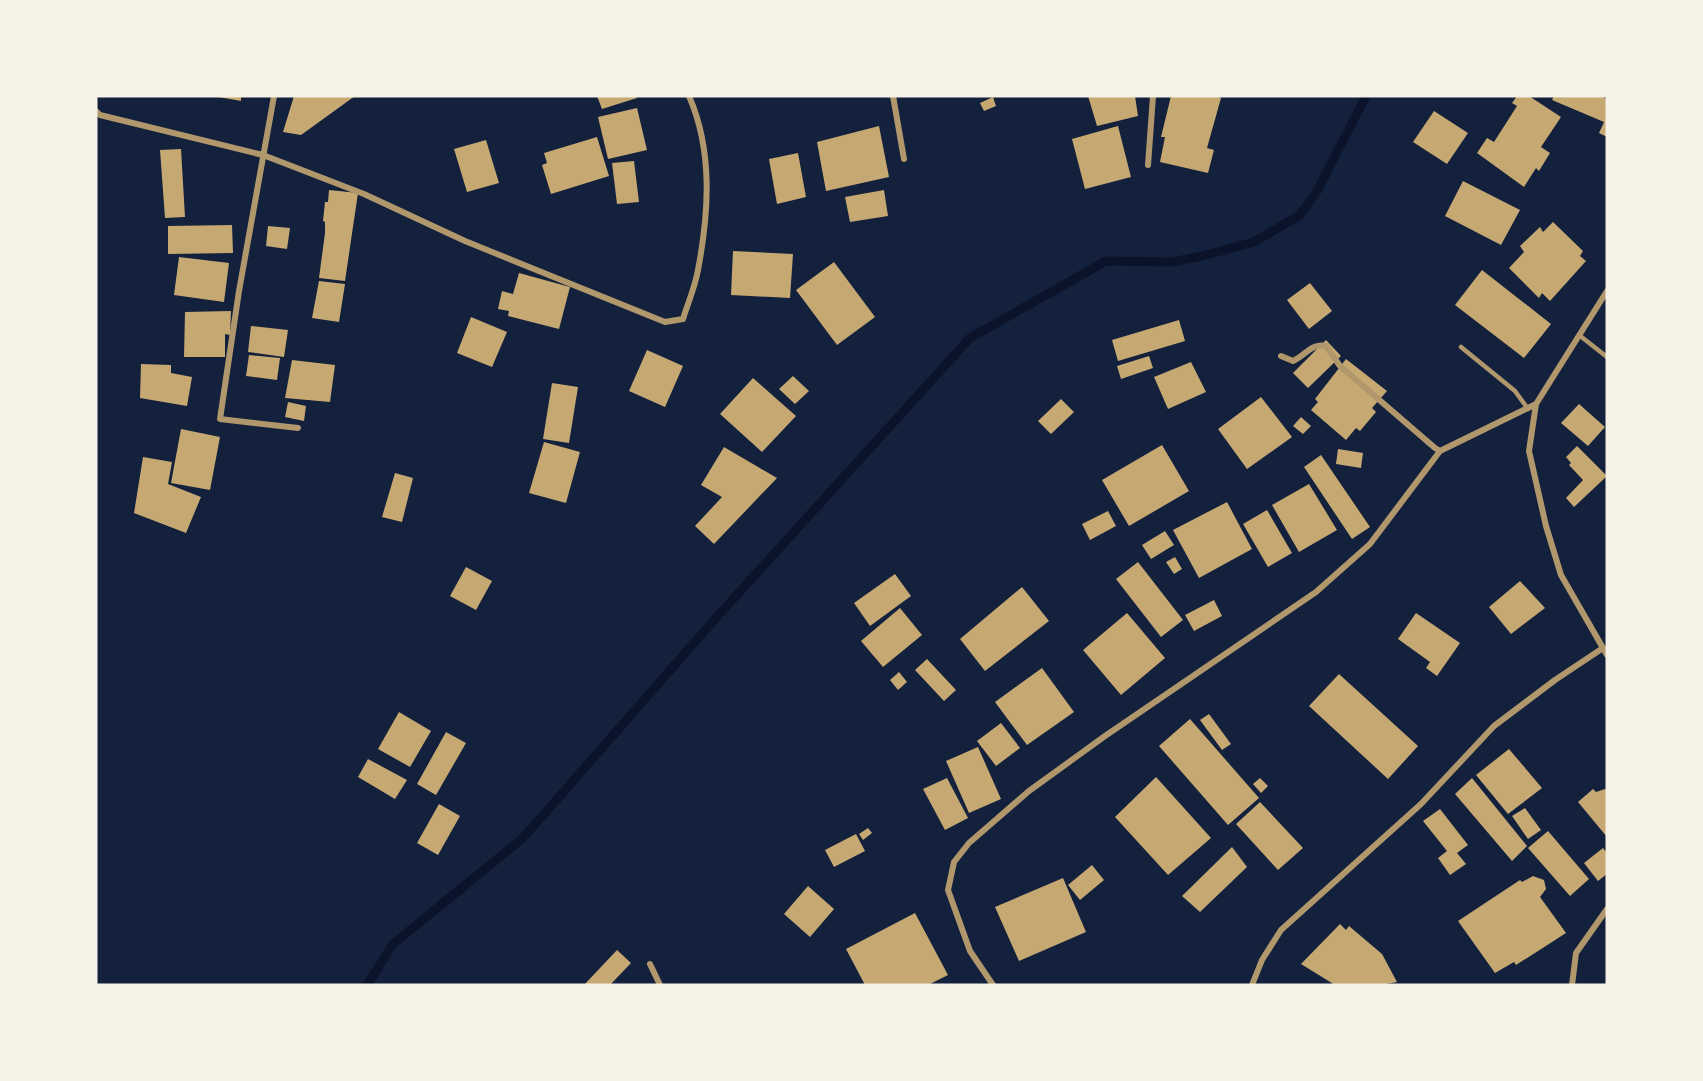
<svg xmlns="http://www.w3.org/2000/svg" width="1703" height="1081" viewBox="0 0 1703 1081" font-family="Karla,sans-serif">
<rect width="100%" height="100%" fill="#14213d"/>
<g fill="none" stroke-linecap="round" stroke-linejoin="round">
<path stroke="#0b132b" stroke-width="9" d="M367,985L393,944L523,838L715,619L970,338L1106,261L1171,262L1198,257L1254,242L1300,215L1317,191L1366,96"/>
</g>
<path fill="#c6a872" d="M213,96H241V101Z
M294,96H355L301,135L283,132Z
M597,96H636L637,98L602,109Z
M1088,96H1135L1138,116L1097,126Z
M1171,96H1215L1221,98L1207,148L1214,150L1208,173L1160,162L1165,137H1161Z
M1517,96H1529L1561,117L1541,147L1550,153L1539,171L1536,168L1524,187L1477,153L1487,138L1494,142L1517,106L1512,103Z
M1554,96H1601L1607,99V137L1599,133L1604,122L1552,100Z
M993,97L996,106L984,111L980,103Z
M637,108L647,150L608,159L598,117Z
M1434,111L1468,133L1447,164L1413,142Z
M879,126L889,177L826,191L817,142Z
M1118,126L1131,177L1085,189L1072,139Z
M597,137L609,176L551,194L542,165L547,163L544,153Z
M486,140L499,183L467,192L454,149Z
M181,149L185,217L165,218L160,150Z
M798,153L806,197L777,204L769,159Z
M634,161L639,202L617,204L612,163Z
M1463,181L1520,210L1501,245L1445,216Z
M329,190L358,193L345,281L319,278L325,233V222L323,221L325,202H328Z
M884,190L888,216L850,222L845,197Z
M1553,222L1583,251L1580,256L1586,261L1550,301L1542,293L1539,298L1509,268L1524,252L1520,246L1540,227L1543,232Z
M232,225L233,253L168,254V226Z
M268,226L290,228L287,249L266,246Z
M733,251L793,254L790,298L731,295Z
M179,257L229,263L224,302L174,295Z
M834,262L875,317L837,345L796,290Z
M1482,270L1551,324L1524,358L1455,305Z
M519,273L570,287L559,329L508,316L509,311L498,309L502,291L513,294Z
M319,281L345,284L339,322L312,318Z
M1310,283L1332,311L1309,329L1287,300Z
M231,311L230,335L225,334V357H184L185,312Z
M471,317L507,332L492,367L457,353Z
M1179,320L1185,341L1118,361L1112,340Z
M251,326L288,330L284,357L248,352Z
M1326,340L1341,356L1308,388L1293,373Z
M647,350L683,366L665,407L629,391Z
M249,355L280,358L277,380L246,376Z
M1149,356L1153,368L1121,379L1117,366Z
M1346,359L1387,391L1372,408L1376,412L1360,431L1356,428L1346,440L1311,410L1318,402L1315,399Z
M292,360L335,365L330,402L285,398Z
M1191,362L1206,392L1168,409L1154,377Z
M141,364L171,365V373L192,377L187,406L140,398Z
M793,376L809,391L795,404L779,389Z
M753,378L796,416L762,452L720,414Z
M552,383L578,387L569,443L543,439Z
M1261,397L1292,437L1247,469L1218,429Z
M1061,399L1074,412L1051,434L1038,421Z
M288,402L306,406L304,421L285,417Z
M1579,404L1605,427L1588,446L1561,423Z
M1301,417L1311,426L1303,434L1293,426Z
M181,429L220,437L210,490L171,483Z
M544,442L580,452L566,503L529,493Z
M1162,445L1189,491L1129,526L1102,480Z
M1577,446L1607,476L1574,507L1566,498L1583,480L1569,465L1571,463L1566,457Z
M724,447L777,478L714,544L695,526L722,497L701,485Z
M1338,449L1363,453L1361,468L1336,464Z
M1321,455L1370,527L1352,539L1304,467Z
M143,457L172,462L168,484L201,497L186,533L134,513Z
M395,473L413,478L402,522L382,517Z
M1309,484L1337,530L1299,552L1272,505Z
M1227,502L1252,549L1199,578L1173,530Z
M1267,510L1292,553L1268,567L1243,524Z
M1108,511L1116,526L1090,540L1082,524Z
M1165,531L1174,545L1151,559L1142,545Z
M1175,557L1182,569L1174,574L1166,562Z
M1138,562L1183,620L1161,637L1116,579Z
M466,567L492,581L476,610L450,596Z
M895,574L911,596L870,626L854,603Z
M1520,581L1545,608L1511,634L1489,607Z
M1022,587L1049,621L985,671L960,639Z
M1214,600L1222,616L1194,631L1185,615Z
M900,608L922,635L883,667L861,641Z
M1127,613L1165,658L1121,695L1083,650Z
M1416,613L1460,643L1437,676L1426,668L1430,662L1398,639Z
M927,659L956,690L944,701L915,670Z
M1042,668L1074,712L1027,745L995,702Z
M899,672L907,682L898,690L890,680Z
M1339,674L1418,746L1388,779L1309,706Z
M399,712L431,731L410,767L378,749Z
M1209,714L1231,744L1222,750L1200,720Z
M1190,719L1259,798L1228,825L1159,746Z
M1001,723L1020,748L996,766L977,741Z
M446,732L466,743L436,795L417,784Z
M978,747L1001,799L969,813L946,761Z
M1509,749L1542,788L1508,814L1476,775Z
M368,759L407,780L395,799L358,777Z
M1156,777L1211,838L1168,875L1115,817Z
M947,778L968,818L945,830L923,789Z
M1260,778L1268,786L1261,793L1253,784Z
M1472,778L1527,846L1512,861L1455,794Z
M1593,789L1596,792L1605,789L1607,791V837L1578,802Z
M1260,802L1303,848L1278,870L1236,824Z
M439,804L460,816L438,855L417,843Z
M1525,808L1541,830L1528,839L1512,816Z
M1440,809L1468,845L1457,853L1466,864L1450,875L1438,858L1447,851L1423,821Z
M868,828L872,833L863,840L859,834Z
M1548,831L1589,879L1570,896L1528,848Z
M856,834L865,851L834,867L825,850Z
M1232,847L1247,867L1200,912L1182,896Z
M1603,848L1607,853V874L1598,881L1584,863Z
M1092,865L1104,880L1080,900L1068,885Z
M1533,876L1544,880L1546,889L1540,897L1566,933L1516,965L1514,962L1495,973L1458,921L1520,880L1522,882Z
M1063,878L1086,932L1019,961L995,907Z
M808,886L834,909L810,937L784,914Z
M915,913L948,975L928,985H865L846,949Z
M1340,924L1346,930L1349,926L1382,954L1397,982L1381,985H1335L1301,964Z
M617,950L631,963L610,985H584Z"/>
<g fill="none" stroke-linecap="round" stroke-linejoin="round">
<path stroke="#b1986c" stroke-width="4.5" d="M1579,335L1607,357
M1461,347L1515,391L1528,409"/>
<path stroke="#b1986c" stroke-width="6" d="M274,96L239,291L220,419L298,428
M893,96L904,159
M96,111L100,115L263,155L364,194L465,241L665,322L683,319C688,303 695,287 698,270C709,212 713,151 689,96
M1148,165L1153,96
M1607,291L1536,404L1529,451L1546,526L1561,575L1607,655
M1281,356L1293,361C1305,356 1311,343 1326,346L1340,366L1435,448L1440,451
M650,964L660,985
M993,985L970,951L948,890L954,862L969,843L1029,791L1105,736L1316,592L1370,544L1440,451L1536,404
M1252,985L1262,960L1281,930L1421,804L1494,726L1555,680L1603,648
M1572,985L1576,953L1607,909"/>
</g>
<rect width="1703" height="1081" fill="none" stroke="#f6f1e7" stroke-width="195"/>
</svg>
